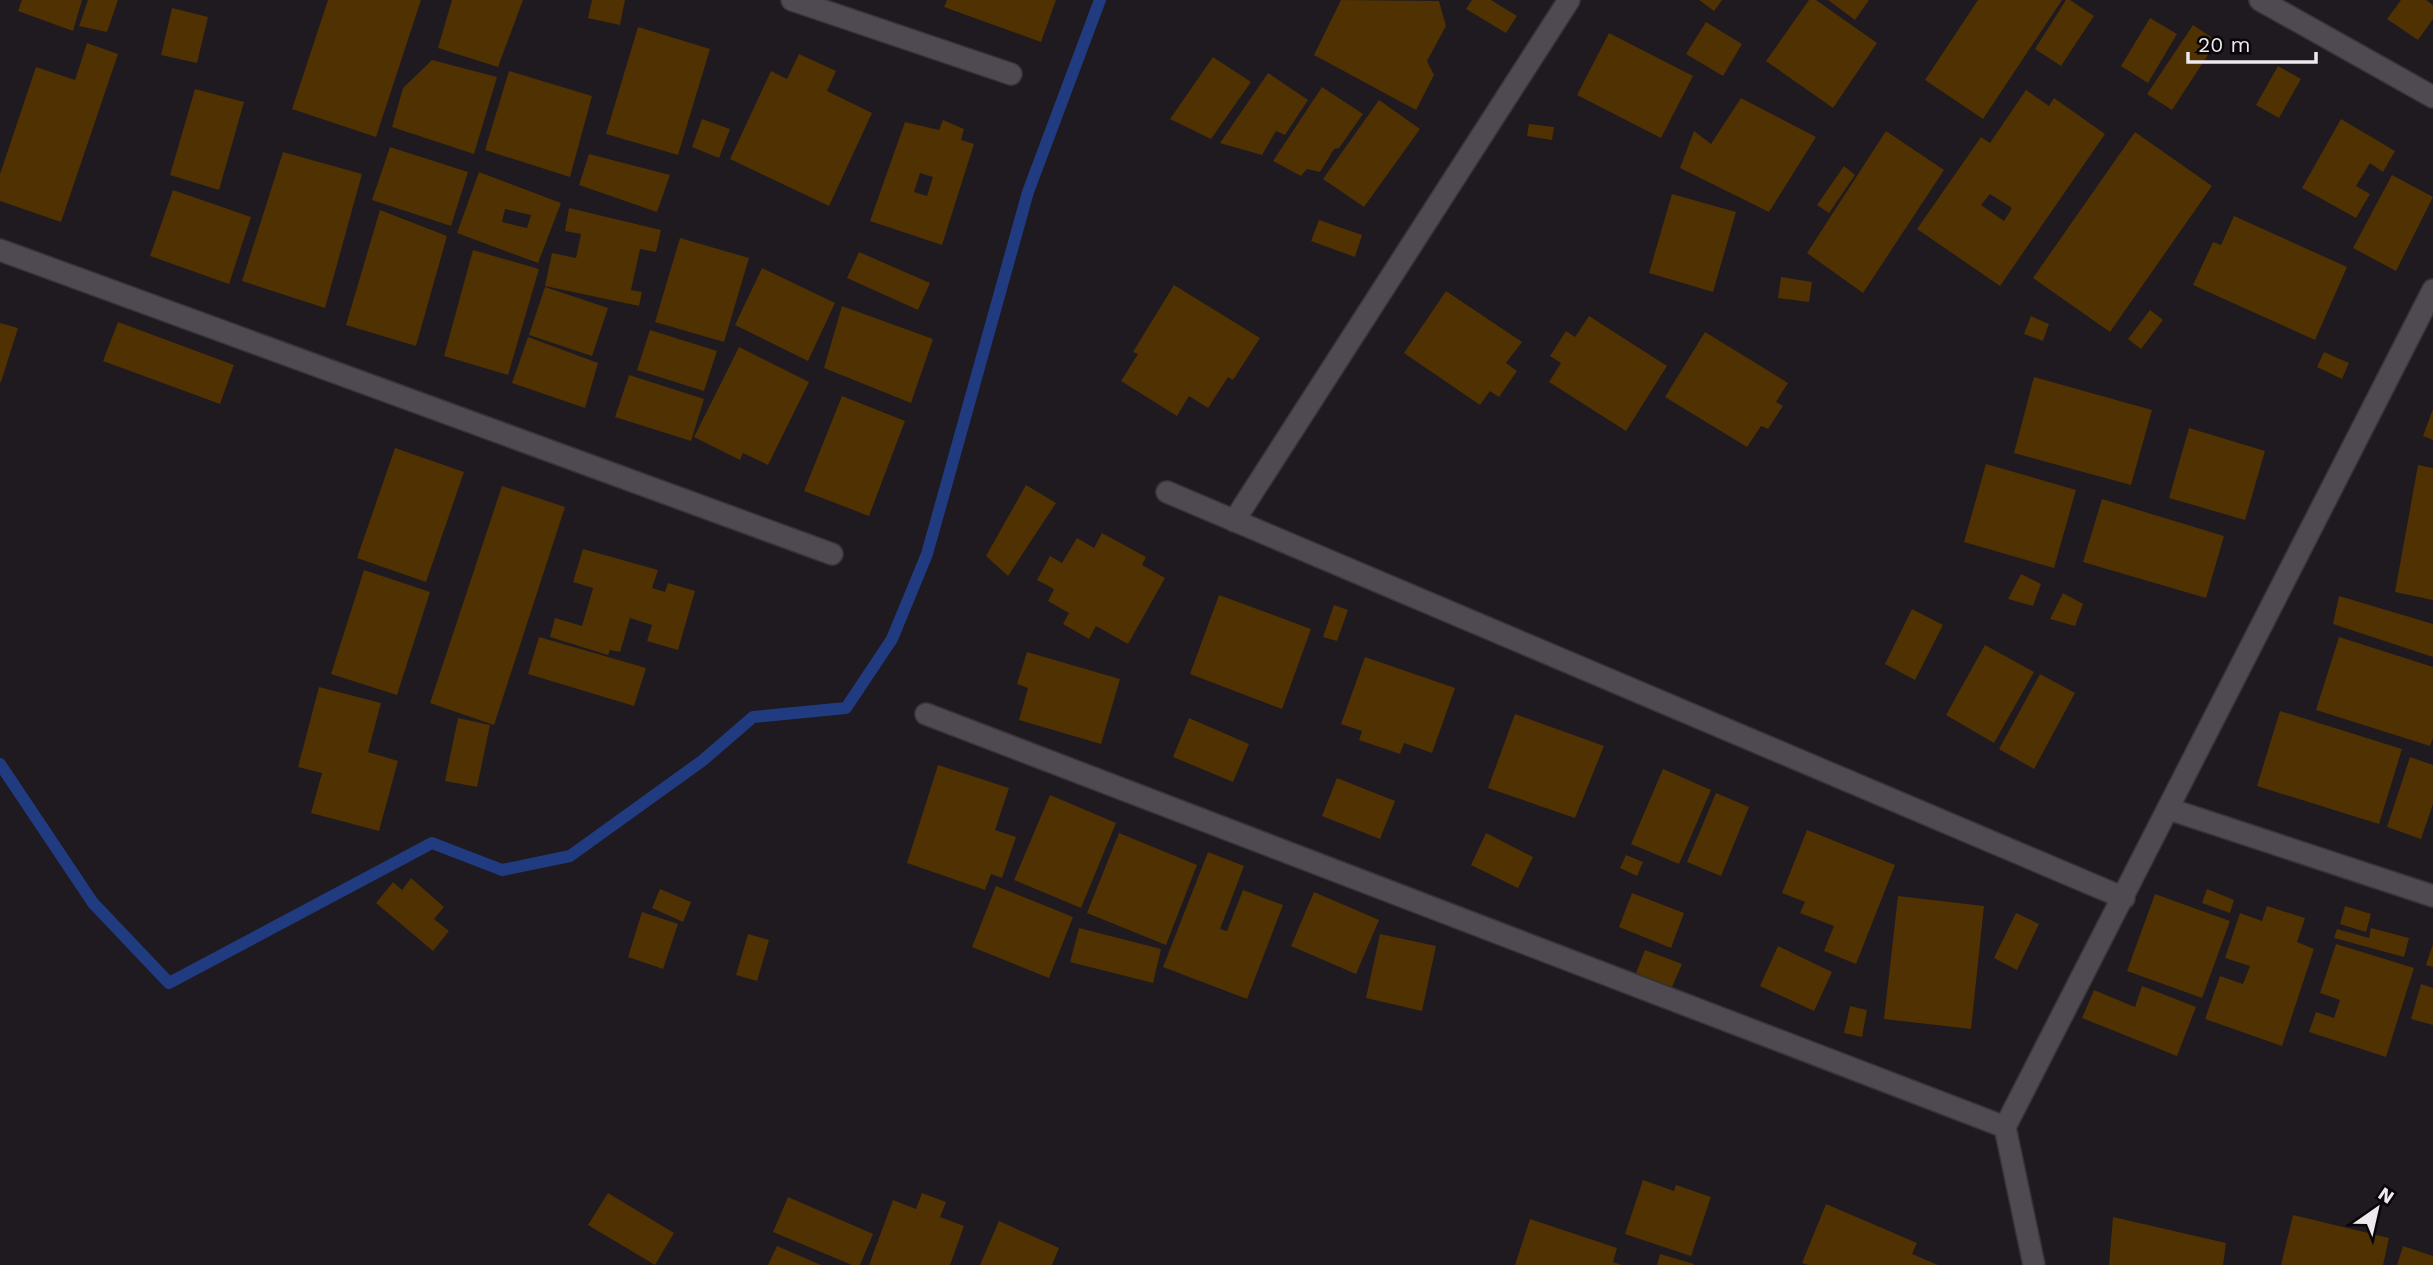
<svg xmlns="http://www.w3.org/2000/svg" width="2433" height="1265" viewBox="0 0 2433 1265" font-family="'Work Sans',sans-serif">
<rect width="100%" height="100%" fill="#1f1920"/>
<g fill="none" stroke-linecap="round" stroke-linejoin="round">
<path stroke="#203b7f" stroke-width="12" d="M0,764L93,903L169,983L432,843L502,870L570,856L702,761L753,717L846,708L892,639L927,554L1028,192L1100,0"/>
</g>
<path fill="#4f3102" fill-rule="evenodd" d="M22,0H82L73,31L18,11Z
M88,0H118L107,32L79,26Z
M328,0H421L376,137L292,109Z
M452,0H523L498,67L438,48Z
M592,0H625L620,25L588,18Z
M947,0H1056L1041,42L944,7Z
M1341,0L1439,1L1446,26L1427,61L1434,75L1416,110L1314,55Z
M1472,0H1491L1517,16L1506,33L1466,9Z
M1699,0H1722L1714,11Z
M1809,0H1816L1877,43L1833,108L1766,61Z
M1828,0H1869L1855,20Z
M1978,0H2062L1983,119L1925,80Z
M2066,0H2070L2094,16L2061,66L2035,49Z
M2401,0H2426L2433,5V19L2418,40L2387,19Z
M172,8L208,17L197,63L161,55Z
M2150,18L2177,34L2148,83L2121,66Z
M1706,22L1742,44L1723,76L1686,54Z
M2193,25L2217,41L2172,110L2147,94Z
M638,27L710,49L678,155L606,134Z
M1609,33L1693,76L1661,138L1577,95Z
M87,43L118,54L61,222L0,201V174L36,67L75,80Z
M799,54L836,71L827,91L872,113L829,206L730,159L771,71L787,79Z
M1213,57L1251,82L1211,139L1170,119Z
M432,60L497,77L474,154L392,127L403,88Z
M2278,66L2301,79L2279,118L2256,105Z
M509,71L592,96L570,177L485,150Z
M1268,73L1308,100L1285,135L1276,131L1262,155L1220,143Z
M1322,87L1363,114L1339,148L1334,149L1320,172L1307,169L1301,176L1273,161Z
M195,89L244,102L219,190L170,175Z
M2026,90L2049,106L2054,98L2105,134L2000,286L1917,229L1981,137L1990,143ZM1990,194L2012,208L2004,221L1981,205Z
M1741,98L1816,137L1769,212L1680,168L1694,131L1711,144Z
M1379,100L1420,129L1364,207L1323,179Z
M702,119L730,129L719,158L692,147Z
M2341,119L2395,151L2383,172L2370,163L2356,186L2370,194L2356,218L2302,188Z
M943,120L964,129L961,140L974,144L942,245L870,221L905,122L939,130ZM920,173L933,177L927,196L914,192Z
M1529,124L1554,127L1552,140L1527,136Z
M1886,131L1944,170L1863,293L1807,253Z
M2135,132L2212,186L2110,332L2033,278Z
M390,147L468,172L451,226L372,200Z
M283,152L362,174L325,308L242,281Z
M589,154L670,175L657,212L579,185Z
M1844,166L1855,175L1829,213L1817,205Z
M479,172L561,203L538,263L457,233ZM505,209L531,215L527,228L502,222Z
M2392,175L2433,197L2396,271L2353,248Z
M173,190L251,217L229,284L150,256Z
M1672,194L1736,212L1713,292L1649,273Z
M569,208L661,230L656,252L640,249L631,290L642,292L639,306L545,286L552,253L576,258L581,234L565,231Z
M380,210L447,236L416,346L346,325Z
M2234,216L2347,267L2315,340L2193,285L2213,242L2221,245Z
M1319,220L1362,235L1355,257L1311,241Z
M680,238L749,258L724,342L655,322Z
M473,250L539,269L508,375L444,356Z
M859,252L930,283L918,310L847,278Z
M762,268L835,303L808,361L735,325Z
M1781,277L1812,282L1809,302L1778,298Z
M1174,285L1260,338L1233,380L1228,377L1208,408L1189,396L1177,416L1121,381L1138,354L1133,352Z
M545,287L608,308L592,356L529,335Z
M1446,291L1522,342L1506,363L1517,371L1499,397L1490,391L1480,405L1404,353Z
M842,306L933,339L911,403L824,368Z
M2150,310L2163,320L2141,349L2128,339Z
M1589,316L1667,366L1626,431L1549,382L1561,363L1550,356L1566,331L1575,337Z
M2031,316L2049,324L2043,341L2024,334Z
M118,322L234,365L220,404L103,361Z
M0,323L18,328L1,382H0Z
M650,330L717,351L704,391L637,370Z
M1705,332L1788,383L1776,402L1783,406L1768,429L1761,426L1747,447L1665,397Z
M528,337L598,363L585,408L512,383Z
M739,347L809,382L768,465L743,453L740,460L694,437Z
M2324,352L2349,363L2342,379L2317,367Z
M629,375L704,399L691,441L615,417Z
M2034,377L2152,410L2131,485L2014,453Z
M842,396L905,421L869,516L804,491Z
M2433,409V440L2423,436Z
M2189,428L2265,451L2245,520L2169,498Z
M395,448L464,472L426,582L357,558Z
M1986,464L2076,490L2054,568L1964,542Z
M2418,465L2433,468V600L2395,592Z
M1026,485L1056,503L1008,576L986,556Z
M502,486L565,507L494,725L430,703Z
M2102,499L2224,536L2206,598L2083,562Z
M1102,533L1146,557L1142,565L1165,578L1128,644L1096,626L1089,639L1063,624L1069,613L1048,601L1054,589L1037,580L1050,556L1062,563L1077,538L1094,548Z
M583,549L658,570L652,588L665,592L668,583L695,591L678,650L647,641L652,625L630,618L620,652L610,650L608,655L550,637L555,618L582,626L593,588L573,582Z
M364,570L430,592L397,695L331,674Z
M2021,574L2041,584L2033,606L2008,599Z
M2063,593L2083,604L2075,626L2050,619Z
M1219,595L1311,629L1282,709L1190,674Z
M2339,596L2433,624V657L2333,624Z
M1334,605L1348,610L1337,641L1323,637Z
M1912,609L1943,625L1915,680L1885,664Z
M539,637L646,668L634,706L528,674Z
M2339,637L2433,667V738L2430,746L2316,710Z
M1985,645L2034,672L1994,743L1946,715Z
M1027,652L1120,679L1101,744L1019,720L1028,688L1017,684Z
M1365,657L1455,688L1432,753L1404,743L1400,754L1359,740L1362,731L1341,724Z
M2040,674L2075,693L2034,769L1999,749Z
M319,687L381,703L368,752L398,761L379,831L311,813L322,773L298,767Z
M2280,711L2402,749L2379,824L2257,786Z
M1515,714L1604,746L1575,818L1488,788Z
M458,718L490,725L477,787L445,781Z
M1189,718L1249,744L1233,782L1173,757Z
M2410,757L2433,765V804L2421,839L2387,827Z
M938,765L1009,788L995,830L1016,837L1002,878L991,874L985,890L907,863Z
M1663,769L1711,790L1679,864L1631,844Z
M1337,778L1395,801L1380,839L1322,816Z
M1716,793L1749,807L1721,876L1687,862Z
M1050,795L1116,823L1081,908L1014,880Z
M1807,830L1895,865L1856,964L1824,951L1834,926L1800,913L1805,902L1782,893Z
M1119,833L1197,865L1166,945L1087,913Z
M1486,833L1533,857L1518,888L1471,865Z
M1208,852L1244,866L1220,929L1227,931L1243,890L1283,905L1247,999L1163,967Z
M1626,855L1643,862L1637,876L1620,868Z
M411,878L444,907L434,919L449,931L433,951L376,903L393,882L402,890Z
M996,886L1073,917L1049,978L972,947Z
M660,889L691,902L683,922L652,908Z
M2207,889L2234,900L2230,913L2202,903Z
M1314,892L1379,920L1356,974L1291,946Z
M1632,893L1684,913L1671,948L1619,927Z
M2155,894L2230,921L2202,998L2127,971Z
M1898,896L1984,906L1971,1029L1884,1019Z
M2267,906L2305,918L2297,942L2314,949L2282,1046L2205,1019L2220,976L2243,984L2250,966L2225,958L2240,913L2262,921Z
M2345,906L2371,914L2366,932L2340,924Z
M642,912L678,924L663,969L628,957Z
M2016,913L2039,924L2017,970L1994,958Z
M1079,928L1161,949L1153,983L1070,962Z
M2371,928L2409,938L2404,957L2334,938L2337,929L2369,938Z
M748,934L769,940L757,981L736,975Z
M1380,934L1436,946L1422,1011L1366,998Z
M2336,944L2414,968L2386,1057L2309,1032L2316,1012L2334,1018L2340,1000L2320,993Z
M2433,944V967L2426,965Z
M1778,946L1832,972L1814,1011L1760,986Z
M1645,950L1682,964L1672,987L1636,973Z
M2421,984L2433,988V1025L2411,1019Z
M2142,986L2196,1007L2177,1056L2082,1018L2094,990L2135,1007Z
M1850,1006L1867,1010L1862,1037L1844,1033Z
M1643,1180L1674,1191L1676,1185L1711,1197L1691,1256L1625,1234Z
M608,1193L674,1233L655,1265L588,1225Z
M922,1193L946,1202L940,1217L964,1226L950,1265H869L893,1200L916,1209Z
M788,1197L873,1234L860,1265H852L773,1232Z
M1826,1204L1917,1243L1912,1254L1938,1265H1808L1802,1263Z
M2293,1215L2389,1238L2383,1265H2281Z
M2113,1217L2226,1243L2223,1265H2109Z
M1530,1219L1617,1248L1613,1262L1622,1265H1515Z
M999,1221L1059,1248L1052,1265H980Z
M777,1246L821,1265H768Z
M2403,1246L2433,1256V1265H2397Z
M1660,1254L1694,1264V1265H1657Z"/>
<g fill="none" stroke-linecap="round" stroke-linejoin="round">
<defs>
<path id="minor" d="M792,0L1011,74
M2260,0L2433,97
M0,250L832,554
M1167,492L2124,898
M1234,521L1569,0
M926,714L2005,1127
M2169,809L2433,896
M2034,1265L2005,1127L2433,290"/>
</defs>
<use href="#minor" stroke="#373338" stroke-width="24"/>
<use href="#minor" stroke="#4f4951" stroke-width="21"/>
</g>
<g transform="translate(2377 1209) rotate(34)" stroke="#080608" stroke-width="5" paint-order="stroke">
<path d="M0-5L12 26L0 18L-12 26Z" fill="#ede9ee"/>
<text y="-10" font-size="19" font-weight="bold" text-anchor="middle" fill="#ede9ee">N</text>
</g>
<path d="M2188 52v10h128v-10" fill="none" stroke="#ede9ee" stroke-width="3.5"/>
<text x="2198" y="52" font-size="21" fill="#ede9ee" stroke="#080608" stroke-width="5" paint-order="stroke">20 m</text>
</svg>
